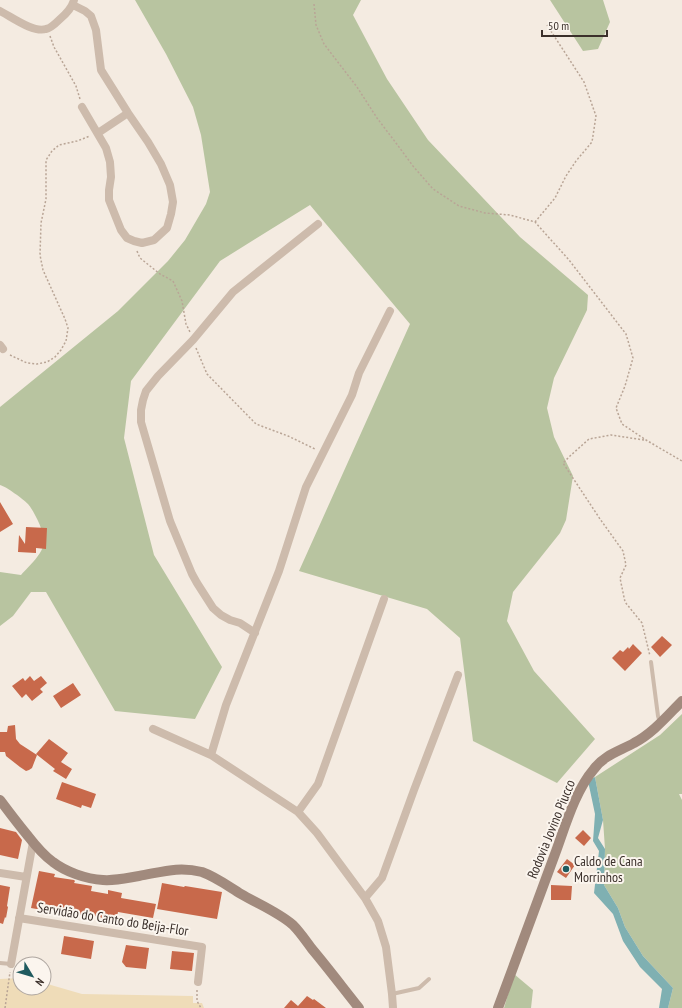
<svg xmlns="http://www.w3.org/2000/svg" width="682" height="1008" viewBox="0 0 682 1008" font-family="'PT Sans Narrow',sans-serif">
<rect width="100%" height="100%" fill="#f4ebe1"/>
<path fill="#b8c4a0" d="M135,0H361L353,15L387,79L428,140L520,237L588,295L587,310L554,378L547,408L554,437L573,476L566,520L560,533L513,592L507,621L534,671L595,739L557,783L473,741L460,638L427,609L299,571L410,324L310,205L220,261L131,381L124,438L154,555L222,667L195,719L115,711L46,592H31L13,616L0,626V572L21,575C29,566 43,554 44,542C45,533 34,511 28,504C23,499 7,487 0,485V407L118,311L168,261L185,240L206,204L210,192L201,135L193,107L166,54Z
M550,0H603L610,22L598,49L583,51Z
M682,714V794H679L682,800V1008H668L673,988L643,956L625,927L618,908L604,885L605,849L603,820L595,777L660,735Z
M514,974L533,990L531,1008H504Z"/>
<path fill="#efdcb8" d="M20,978V988H44V983L82,994L193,996V1003H202L204,1008H0V979Z"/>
<path fill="#7fb0b2" d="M595,777L603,820L598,838L605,849L604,885L618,908L625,927L643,956L673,988L668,1008H659L662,989L640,967L623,941L613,914L594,893L599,851L593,841L595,814L588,781Z"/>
<path fill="#c8694b" d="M0,502L13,524L0,532Z
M26,527L47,528L46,549L36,548V553L18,552L19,535L25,544Z
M662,636L672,645L660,657L651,647Z
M633,644L642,653L625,671L612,658L620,650L623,652L628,647L629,649Z
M30,676L34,681L41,676L47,683L40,689L43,692L32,701L26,694L22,698L12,686L23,678L25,681Z
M73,683L81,695L61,708L53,696Z
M15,725L16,739L20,744L37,755L32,768L29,770L26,771L20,767L6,756L5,752H0V732H7L8,726Z
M49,739L68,753L61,762L72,769L66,779L53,771L55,769L36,754Z
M62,782L96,794L91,808L82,805L81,808L56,799Z
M0,828L16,832L22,840L18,859L0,855Z
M583,830L591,838L584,846L575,838Z
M567,859L575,865L566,878L557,872Z
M39,871L55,874L54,877L74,880L75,881L74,883L92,886L91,891L108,894V890L122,893L121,898L156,904L153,918L118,912L116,921L86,914V916L70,913L71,911L48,907V911L31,908Z
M162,883L184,887L185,886L222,892L217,919L157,909Z
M0,885L10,887L7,906L8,907L6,918L5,917L3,924L0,923Z
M551,885L572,886L571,900H551Z
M64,936L94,941L91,959L61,954Z
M126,945L149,948L146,969L126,967L122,962Z
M172,951L194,953L192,971L170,969Z
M307,996L313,1000L314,999L326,1008H284L291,1000L298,1006Z"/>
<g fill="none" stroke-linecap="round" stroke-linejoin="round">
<path stroke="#b9a596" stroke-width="1.5" stroke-dasharray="2 2" stroke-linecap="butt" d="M314,4L316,25L324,44L357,87L377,118L396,143L413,166L433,189L459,206L485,213L510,215L535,222L569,260L626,334L633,358L625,386L616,408L622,424L646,440L682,461
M50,36L54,47L76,86L80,99
M535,222L555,198L566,176L576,161L592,142L596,116L584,82L547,25
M137,251L140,258L160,274L173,281L182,301L186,324L190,332
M196,348L207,374L256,424L288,436L315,449
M10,355L27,363L37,364L47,362L55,357L61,350L66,341L68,328L65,319L43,270L40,255L41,223L46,199V160L52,151L59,145L77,141L90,136
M644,440L611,435L589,439L570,456L563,463L600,519L623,551L626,565L620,578L625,602L642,623L650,656
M197,990V1001L201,1008
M5,1008L10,972"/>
<path stroke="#cdbbac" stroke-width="4" d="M651,662L658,716L660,722
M0,963L11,964
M392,994L419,988L429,979"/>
<path stroke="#cdbbac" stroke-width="8" d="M73,5L85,11L91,16L96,30L101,70L128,113L148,142L161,164L170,185L173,202L171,214L167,228L154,240L142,243L134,241L127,238L121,230L109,200V190L111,177L110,162L106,148L82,107
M0,11C12,17 33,33 46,29C51,28 55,24 59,20C65,15 72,8 74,0
M98,133L128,113
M0,345L3,349
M255,633L240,623L230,620L221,615L213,608L197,583L192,574L170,521L141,422V410L143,400L146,391L158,376L193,340L233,292L318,224
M153,729L211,755L298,812L317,833L365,898L378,921L386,947L392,994L393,1008
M211,755L226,705L279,571L306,487L352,395L359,373L390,311
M298,812L318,784L384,599
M0,873L26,877
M365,898L382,878L414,790L458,675
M19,918L202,947L198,982
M11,964L33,842"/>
<path stroke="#a18a7d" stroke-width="10" d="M0,800C9,812 18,824 28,836C35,845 43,855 53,862C66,872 86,879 103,880C115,881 127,878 139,876C162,872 178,866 202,872C216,877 228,886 241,894C258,904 278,912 293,925C300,932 306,941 312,949C328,968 343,988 359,1008
M498,1008C517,957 536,905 555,854C565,827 575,791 594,769C604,755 620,751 634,743C653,733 667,716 682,701"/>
</g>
<circle fill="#1f5a5e" stroke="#fbf5ee" stroke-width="1.5" cx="566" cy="869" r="4"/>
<g text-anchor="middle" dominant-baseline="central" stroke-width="4" stroke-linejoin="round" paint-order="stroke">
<g font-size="14" fill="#3b302b" stroke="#fbf5ee">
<text transform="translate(551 829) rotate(-68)">Rodovia Jovino Piucco</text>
<text transform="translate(113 919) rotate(9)">Servidão do Canto do Beija-Flor</text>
</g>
<g font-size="14" fill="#3b302b" stroke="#fbf5ee" text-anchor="start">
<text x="574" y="861">Caldo de Cana<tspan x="574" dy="16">Morrinhos</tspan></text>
</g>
</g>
<g transform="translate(32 976) rotate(128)"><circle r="19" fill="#fbf5ee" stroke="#aea6a0"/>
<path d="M0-3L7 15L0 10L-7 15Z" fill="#1f5a5e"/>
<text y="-6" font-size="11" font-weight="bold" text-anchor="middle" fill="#3b302b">N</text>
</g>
<path d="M542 30v6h65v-6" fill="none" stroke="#3b302b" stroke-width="2"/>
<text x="548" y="30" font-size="12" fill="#3b302b" stroke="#fbf5ee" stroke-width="3" paint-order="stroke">50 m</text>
</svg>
